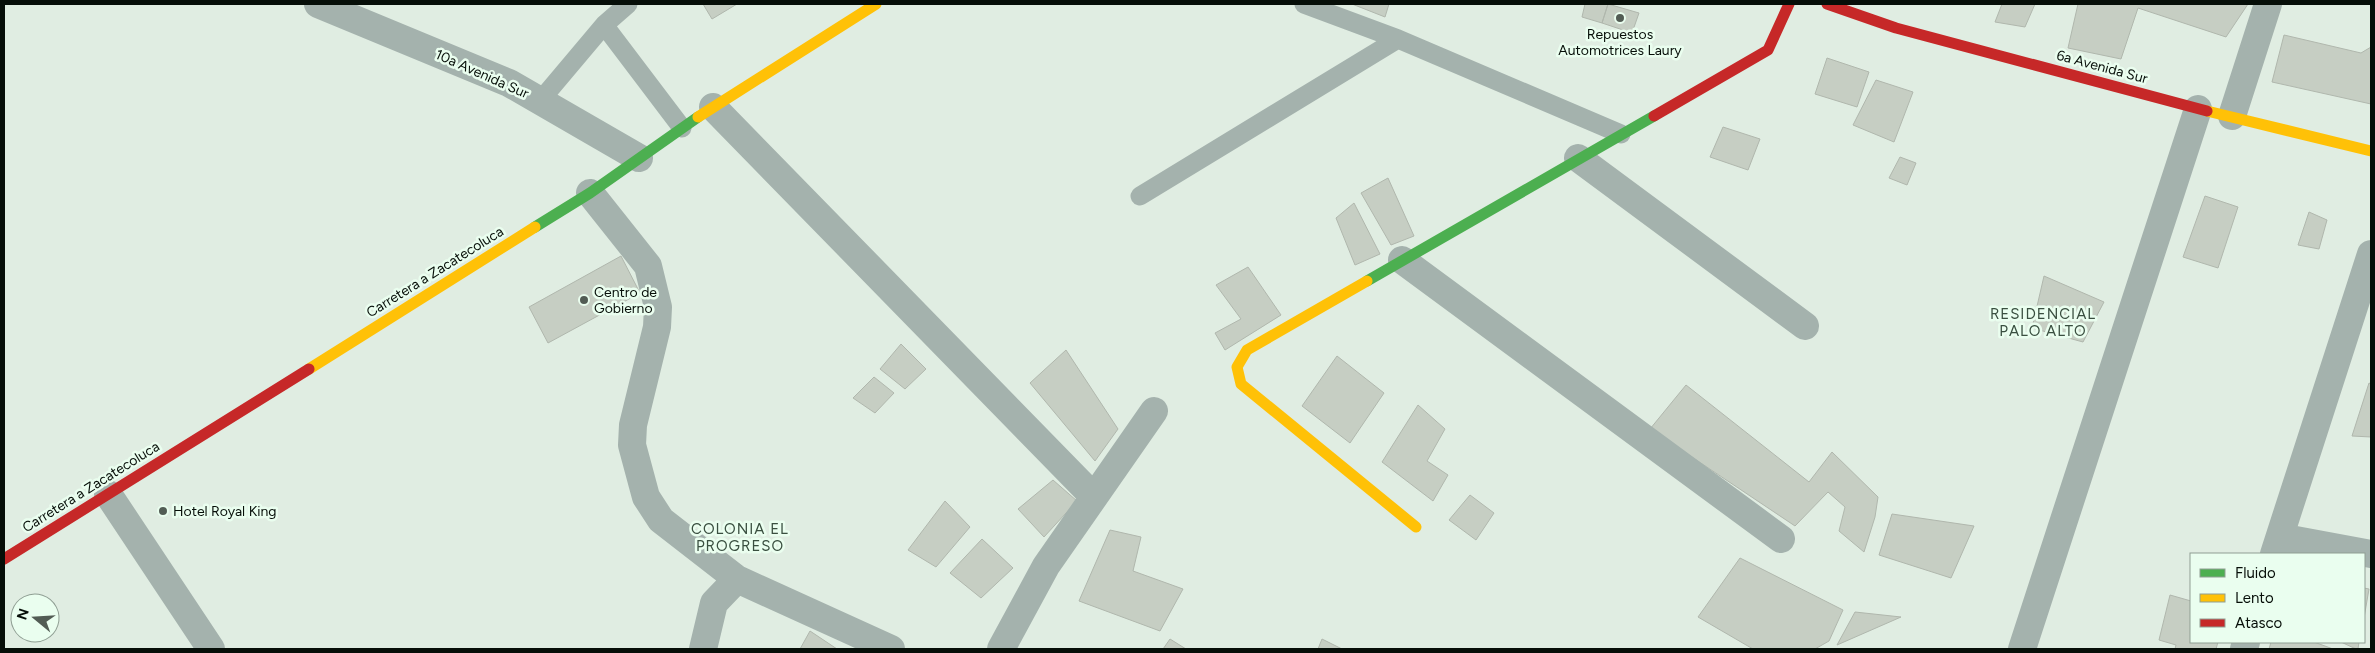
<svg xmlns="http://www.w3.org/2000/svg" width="2375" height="653" viewBox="0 0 2375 653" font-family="Figtree,sans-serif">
<rect width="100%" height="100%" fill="#e0ede2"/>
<path fill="#c6cec3" stroke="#b0b7ad" d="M703,4H737L712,19Z
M1352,4H1389L1385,17Z
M1585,4H1608L1602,23L1582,17Z
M1608,4L1639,13L1632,33L1602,23Z
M2002,4H2035L2025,27L1995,22Z
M2078,4H2248L2226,37L2138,8L2121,59L2068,48Z
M2284,35L2361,53L2371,47V104L2272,82Z
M1827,58L1869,72L1857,107L1815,94Z
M1876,80L1913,92L1894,142L1853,125Z
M1723,127L1760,139L1748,170L1710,157Z
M1900,157L1916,163L1907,185L1889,178Z
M1388,178L1414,236L1391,245L1361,193Z
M2205,196L2238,207L2218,268L2183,257Z
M1354,203L1380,254L1355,265L1336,218Z
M2309,212L2327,220L2319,249L2298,245Z
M621,256L640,293L548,343L529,307Z
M1248,267L1281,315L1225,350L1215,333L1241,319L1216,285Z
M2044,276L2104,302L2083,342L2032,328Z
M901,344L926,369L905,389L880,369Z
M1066,350L1118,429L1095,461L1030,383Z
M1337,356L1384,393L1350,443L1302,406Z
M874,377L894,393L875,413L853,398Z
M2369,383L2371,384V437L2352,436Z
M1686,385L1809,482L1832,452L1878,497L1875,517L1864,552L1839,531L1845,507L1828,492L1795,526L1650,429Z
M1418,405L1445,429L1427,461L1448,475L1433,501L1382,462Z
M1053,480L1077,501L1044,537L1018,509Z
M1470,495L1494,513L1476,540L1449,520Z
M945,501L970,527L936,567L908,550Z
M1892,514L1974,526L1951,578L1879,555Z
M1110,530L1141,537L1133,571L1183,589L1160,631L1079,601Z
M982,539L1013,568L981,598L950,573Z
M1740,558L1843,610L1829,641L1815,649H1753L1698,617Z
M2364,588L2369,589L2364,618Z
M2170,595L2191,601V642H2218L2216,649H2175L2176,645L2159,640Z
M1855,612L1901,617L1837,645Z
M810,631L837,649H800Z
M1170,639L1186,649H1163Z
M1322,639L1342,649H1318Z
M2271,642H2314L2333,649H2269Z
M2341,642H2359L2358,649H2356Z"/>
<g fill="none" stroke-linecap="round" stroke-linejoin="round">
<path stroke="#a4b2ad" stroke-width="19" d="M628,4L604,25L682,128
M1304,4L1398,39L1621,134
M540,101L604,25
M1140,196L1398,39"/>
<path stroke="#a4b2ad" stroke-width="28" d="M318,4L509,83L639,158
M713,107L1093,496
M2232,116L2268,4
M1578,158L1805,326
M590,193L648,266L658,307L657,327L633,425L632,445L646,497L661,520L737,579L891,649
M1402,260L1781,539
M108,494L211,649
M2280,537L2371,554
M2274,554L2371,254
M703,649L714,603L737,579
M1001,649L1046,566L1154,411
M2022,649L2198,109
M2244,649L2246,642"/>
<path stroke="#4caf50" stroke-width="11" d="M535,227L590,193L698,117
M1367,281L1654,116"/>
<path stroke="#ffc107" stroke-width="11" d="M2207,111L2371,151
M698,117L876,4
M1367,281L1247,350L1237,367L1241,384L1416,527
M309,369L535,227"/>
<path stroke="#c62828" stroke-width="11" d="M1827,4L1896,28L2207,111
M1654,116L1768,50L1789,4
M4,559L309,369"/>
</g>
<g fill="#525c54" stroke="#eafeef" stroke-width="2">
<circle cx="1620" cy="18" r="5"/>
<circle cx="584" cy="300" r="5"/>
<circle cx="163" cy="511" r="5"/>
</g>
<g text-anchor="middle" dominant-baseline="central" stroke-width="5" stroke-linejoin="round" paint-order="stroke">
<g font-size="14" fill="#060e08" stroke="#eafeef" text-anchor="start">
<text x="1620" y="34" text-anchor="middle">Repuestos<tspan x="1620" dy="16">Automotrices Laury</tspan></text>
<text x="594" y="292">Centro de<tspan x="594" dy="16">Gobierno</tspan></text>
<text x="173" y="511">Hotel Royal King</text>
</g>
<g font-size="14" fill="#060e08" stroke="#eafeef">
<text transform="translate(2102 67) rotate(15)">6a Avenida Sur</text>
<text transform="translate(482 74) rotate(24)">10a Avenida Sur</text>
<text transform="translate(435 272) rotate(-32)">Carretera a Zacatecoluca</text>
<text transform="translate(91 487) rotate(-32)">Carretera a Zacatecoluca</text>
</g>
<g font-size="15" letter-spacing="1" fill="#3a4f40" stroke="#eafeef">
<text x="2043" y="314">RESIDENCIAL<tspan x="2043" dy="17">PALO ALTO</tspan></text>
<text x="740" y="529">COLONIA EL<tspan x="740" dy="17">PROGRESO</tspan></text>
</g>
</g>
<rect width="2375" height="653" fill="none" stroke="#060e08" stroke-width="10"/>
<rect x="2190" y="553" width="175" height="90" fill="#eafeef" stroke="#8f9e93"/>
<rect x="2200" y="569" width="25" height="8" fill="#4caf50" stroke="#8f9e93"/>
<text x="2235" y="578" font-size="15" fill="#060e08">Fluido</text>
<rect x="2200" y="594" width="25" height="8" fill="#ffc107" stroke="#8f9e93"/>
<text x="2235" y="603" font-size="15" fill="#060e08">Lento</text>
<rect x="2200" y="619" width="25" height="8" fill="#c62828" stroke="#8f9e93"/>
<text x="2235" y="628" font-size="15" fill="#060e08">Atasco</text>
<g transform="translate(35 618) rotate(288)"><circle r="24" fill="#eafeef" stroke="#8f9e93"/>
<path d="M0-4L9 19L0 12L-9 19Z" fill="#525c54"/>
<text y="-8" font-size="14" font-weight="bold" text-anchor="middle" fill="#060e08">N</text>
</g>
</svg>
